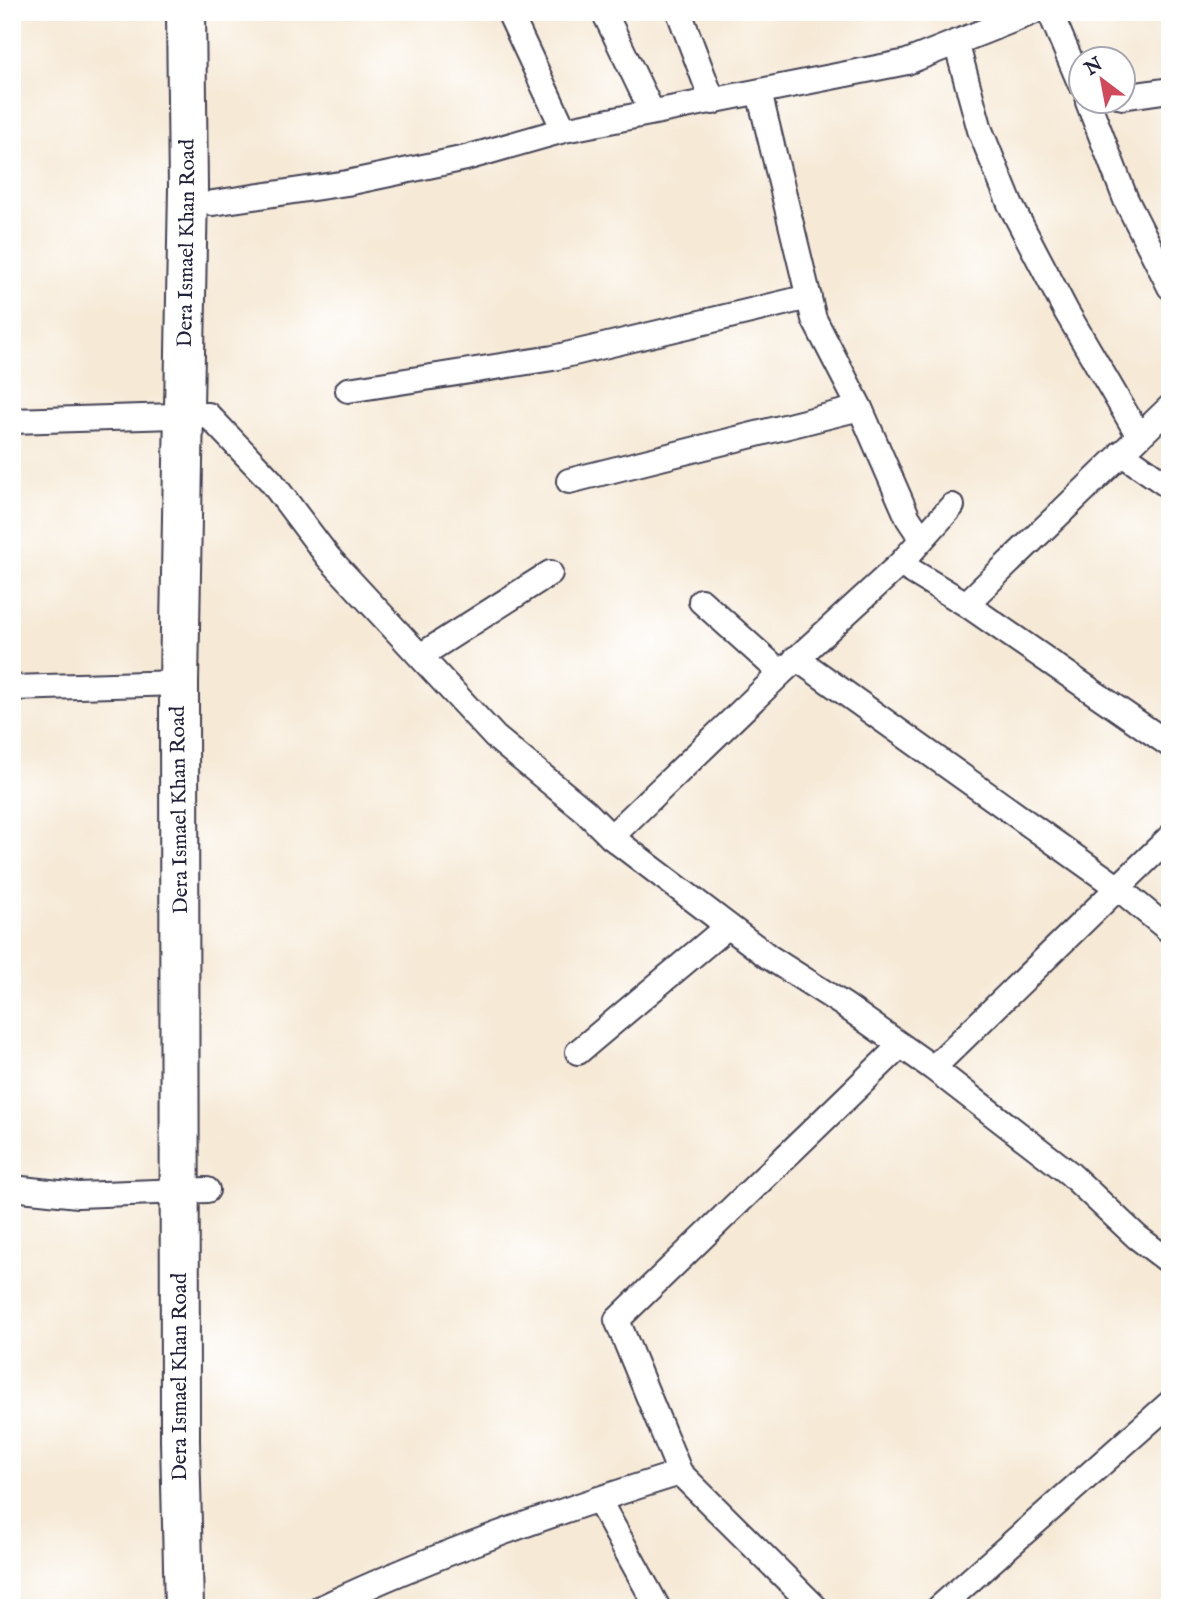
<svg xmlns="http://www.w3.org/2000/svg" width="1182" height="1620" viewBox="0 0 1182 1620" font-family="'IM FELL English',serif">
<rect width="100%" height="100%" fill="#fff"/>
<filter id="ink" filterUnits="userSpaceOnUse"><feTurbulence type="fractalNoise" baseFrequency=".0143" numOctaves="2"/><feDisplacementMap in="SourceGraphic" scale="14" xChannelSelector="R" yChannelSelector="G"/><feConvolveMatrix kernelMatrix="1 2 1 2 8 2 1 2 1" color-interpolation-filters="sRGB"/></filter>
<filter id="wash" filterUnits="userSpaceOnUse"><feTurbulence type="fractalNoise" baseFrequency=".00686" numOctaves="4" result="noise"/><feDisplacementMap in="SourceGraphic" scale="28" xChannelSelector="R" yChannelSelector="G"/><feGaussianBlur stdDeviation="1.57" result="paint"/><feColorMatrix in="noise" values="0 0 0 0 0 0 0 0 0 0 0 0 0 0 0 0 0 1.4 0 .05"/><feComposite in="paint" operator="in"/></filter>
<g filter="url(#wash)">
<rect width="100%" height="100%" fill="#f6e9d5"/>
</g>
<g filter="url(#ink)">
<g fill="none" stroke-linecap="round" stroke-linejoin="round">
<defs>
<path id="street" d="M509,12L564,130
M604,12L652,112
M679,12L713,102
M1050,12L1080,83
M956,42L980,130L1010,204L1066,311L1139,436
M759,92L814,319L860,408L908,518L922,539
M1122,97L1170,90
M1088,102L1126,200L1170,287
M213,203L347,183L466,158L564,130L907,62L1033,12
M348,390L553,358L809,297
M1170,407L966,604L1170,745
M12,421L208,415L271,481L328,557L495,737L585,811L611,837L769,957L844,1005L933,1068L1069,1173L1137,1237L1170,1262
M1121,453L1170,487
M569,481L860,408
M900,564L966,604
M701,601L781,673
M420,656L550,573
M796,658L1117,887L1170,931
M12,688L179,683
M611,837L781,673L900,564L952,506
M578,1052L728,926
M933,1068L1170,837
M12,1188L78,1195L207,1190
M598,1499L658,1608
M321,1608C437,1553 558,1511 680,1473
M816,1608L680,1473L617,1320L900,1046
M939,1608L1170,1403"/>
<g id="highway">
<path id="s1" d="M184,1608L180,1441L179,683L188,188L186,12"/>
</g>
</defs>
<use href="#street" stroke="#424052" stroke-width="28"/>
<use href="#highway" stroke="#424052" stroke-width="42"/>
<use href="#street" stroke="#fff" stroke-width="24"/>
<use href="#highway" stroke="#fff" stroke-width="38"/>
</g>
</g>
<g text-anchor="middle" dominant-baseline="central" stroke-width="6" stroke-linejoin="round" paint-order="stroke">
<g font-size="21" fill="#22223b" stroke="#fff">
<text stroke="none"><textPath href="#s1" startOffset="1365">Dera Ismael Khan Road</textPath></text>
<text transform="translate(180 810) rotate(-91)">Dera Ismael Khan Road</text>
<text transform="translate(180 1377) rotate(-90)">Dera Ismael Khan Road</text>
</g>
</g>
<rect width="1182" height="1620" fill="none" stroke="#fff" stroke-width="42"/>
<g transform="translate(1102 80) rotate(328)"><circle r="33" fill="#ffffff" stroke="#a7a7b1" stroke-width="2"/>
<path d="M0-5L12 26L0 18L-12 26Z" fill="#d1495b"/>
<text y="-10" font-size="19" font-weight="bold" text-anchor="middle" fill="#22223b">N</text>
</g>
</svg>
